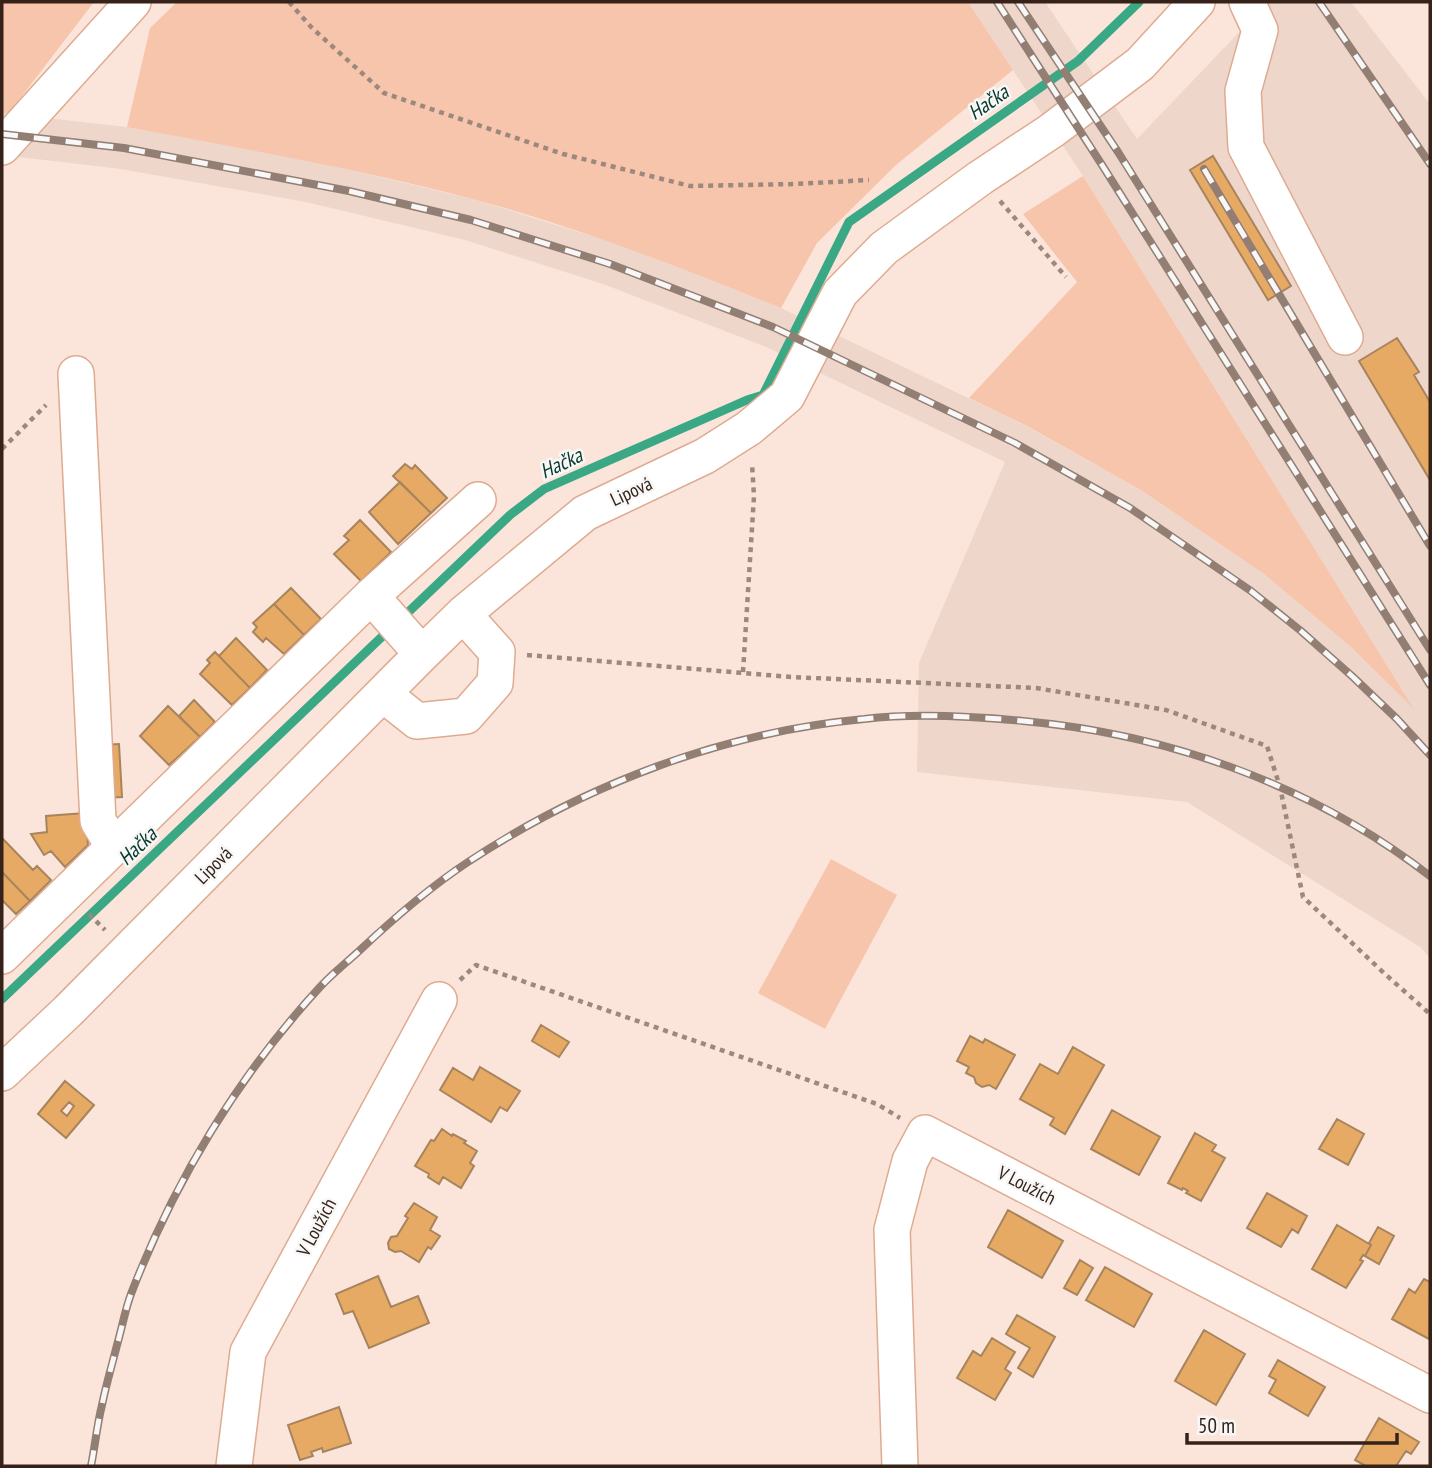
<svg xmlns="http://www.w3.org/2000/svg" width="1432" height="1468" viewBox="0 0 1432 1468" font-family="'PT Sans Narrow',sans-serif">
<rect width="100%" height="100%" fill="#fbe5da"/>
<path fill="#eed6ca" d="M968,2H1045L1137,139L1268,2H1351L1430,104V958L1420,947L1187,802L917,772L919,663L1005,462L764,346L603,284L465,240L306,202L121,169L2,155V113L127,127L314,161L476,200L617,244L702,277L781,308L1024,425L1141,490L1264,574L1352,648L1412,706L1083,176Z"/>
<path fill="#f7c5ac" d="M2,2H94L9,113H2Z
M177,2H968L1013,70L896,165L817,243L781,308C681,268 580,228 476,200C361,169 244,149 127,127L150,28Z
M1083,176L1414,709L1352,648L1264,574L1141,490L1025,425L969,398L1077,282L1023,214Z
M831,859L897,895L825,1029L758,993Z"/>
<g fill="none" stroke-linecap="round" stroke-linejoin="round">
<path stroke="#3ba885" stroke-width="9" d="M400,620L510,515L544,489L747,400L763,395L849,222L1078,61L1139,2
M2,999L389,630"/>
</g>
<path fill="#e7aa65" stroke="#a8845d" stroke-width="2" fill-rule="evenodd" d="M1213,156L1291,286L1268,300L1190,170Z
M1397,338L1419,372L1414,375L1430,402V480L1359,361Z
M405,464L412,469L415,465L447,498L431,513L393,476Z
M400,482L431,513L398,544L369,512Z
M360,520L391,552L361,581L334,554L349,540L344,536Z
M291,588L321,619L304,635L274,604Z
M274,604L304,635L284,654L266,638L263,642L253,632L257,627L253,623Z
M236,638L267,670L250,688L219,656Z
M215,652L250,688L232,705L200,674L210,663L207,660Z
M194,700L215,722L200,737L179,716Z
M168,706L200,737L169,765L140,736Z
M119,744L122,797L105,798L101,745Z
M85,813L88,845L65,867L51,851L44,855L31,834L47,832L46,816Z
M2,838L33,870L37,866L51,880L30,901L2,872Z
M2,872L30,901L16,914L3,901L2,903Z
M541,1025L569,1042L559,1057L532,1041Z
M970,1036L983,1043L985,1039L1015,1055L996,1089L989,1085L982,1087L976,1083L974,1077L966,1073L969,1067L957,1061Z
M1073,1047L1104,1065L1065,1134L1050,1125L1054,1118L1020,1099L1040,1064L1058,1074Z
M480,1067L520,1091L507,1111L500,1107L491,1122L440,1090L453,1068L473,1080Z
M65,1081L94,1105L66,1138L38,1114ZM69,1102L74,1106L67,1116L61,1111Z
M1112,1110L1160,1137L1139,1175L1091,1149Z
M1337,1119L1364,1134L1348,1165L1319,1149Z
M442,1129L452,1136L453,1134L466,1141L464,1143L477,1151L470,1163L474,1166L461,1188L443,1177L439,1184L428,1177L429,1174L415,1166L431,1140L434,1141Z
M1195,1133L1216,1145L1212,1151L1225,1158L1201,1201L1186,1193L1188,1191L1183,1188L1182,1190L1168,1183Z
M1267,1193L1307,1216L1298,1233L1292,1229L1281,1247L1247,1228Z
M414,1203L437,1217L430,1230L440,1236L431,1249L428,1247L419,1262L401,1251L395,1252L389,1249L388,1243L391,1237L397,1236L408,1218L405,1216Z
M1008,1210L1063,1241L1042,1278L988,1247Z
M1337,1225L1371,1245L1365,1256L1363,1255L1360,1260L1363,1261L1346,1288L1312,1269Z
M1378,1227L1394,1236L1379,1264L1365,1256L1371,1245L1369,1243Z
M1080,1260L1093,1268L1077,1295L1064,1288Z
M1105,1267L1152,1294L1134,1327L1086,1300Z
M378,1276L391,1307L418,1296L429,1323L369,1348L353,1311L344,1314L336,1294Z
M1424,1279L1430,1282L1429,1339L1392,1319L1409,1289L1415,1293Z
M1017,1315L1055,1337L1033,1377L1018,1368L1030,1348L1006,1334Z
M1204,1330L1245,1354L1216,1405L1175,1381Z
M992,1338L1015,1352L1005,1369L1011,1373L995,1400L957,1378L973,1351L981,1356Z
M1278,1360L1325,1387L1308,1416L1269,1393L1276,1380L1269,1376Z
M339,1407L351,1443L323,1452L322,1448L311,1452L313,1456L300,1460L288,1425Z
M1379,1418L1419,1442L1411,1454L1406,1451L1396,1466H1366L1355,1460Z"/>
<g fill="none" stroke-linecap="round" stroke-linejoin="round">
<defs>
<path id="minor" d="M1247,2L1260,30L1243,91L1246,147L1345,337
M2,147L133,2
M76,374L98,821L114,847
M371,596L422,654
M383,694L417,721L466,716L495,683L497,652L463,614
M2,956L371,596L478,500
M2,1073L68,1011L422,654L463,614L585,513L705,456L749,428L787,396L840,293L884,248L980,178L1051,131L1140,64L1197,2
M234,1466L248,1352L439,1000
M900,1466L892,1230L910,1161L925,1133L1430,1395"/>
</defs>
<use href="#minor" stroke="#deab91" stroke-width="38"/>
<path stroke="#9d887e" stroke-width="4.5" stroke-dasharray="5 5" stroke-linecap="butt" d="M289,2L312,28L384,93L563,154L690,186L795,184L869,180
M1000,201L1066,277
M2,449L46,405
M527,655L791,677L1036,688L1166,710L1267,746L1280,787L1303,897L1385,974L1430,1014
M743,672L754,496L752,464
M89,914L105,930
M460,980L476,965L877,1104L900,1118"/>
<use href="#minor" stroke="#fff" stroke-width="35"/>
<defs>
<path id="rail" d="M997,2L1102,165L1430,685
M1018,2L1118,152L1430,650
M1319,2L1430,164
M2,134L124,148L349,191L471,220L610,264L773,327L1015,443L1130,508L1251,591L1301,631L1353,677L1397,719L1430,755
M1204,169L1430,546
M91,1466C95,1446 97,1425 102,1405C106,1385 112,1365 117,1345C122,1328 125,1310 131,1294C174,1182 238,1076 320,987C332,974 346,963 359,951C392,920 430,887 468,862C586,784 724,732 864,719C916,713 970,716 1023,721C1169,734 1314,786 1430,876"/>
</defs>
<use href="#rail" stroke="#937e74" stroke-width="8"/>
<use href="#rail" stroke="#f7f7f7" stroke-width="5" stroke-dasharray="16" stroke-linecap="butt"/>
</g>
<g text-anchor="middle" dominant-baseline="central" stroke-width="5" stroke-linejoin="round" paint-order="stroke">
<g font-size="19" fill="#362218" stroke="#f7f7f7">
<text transform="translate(631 491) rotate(-25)">Lipová</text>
<text transform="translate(213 865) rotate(-45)">Lipová</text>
<text transform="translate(1027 1185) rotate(27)">V Loužích</text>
<text transform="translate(316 1227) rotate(-62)">V Loužích</text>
</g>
<g font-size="21" font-style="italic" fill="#073829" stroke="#f7f7f7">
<text transform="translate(988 102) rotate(-35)">Hačka</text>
<text transform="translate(561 463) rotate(-25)">Hačka</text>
<text transform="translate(137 846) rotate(-44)">Hačka</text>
</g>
</g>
<rect width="1432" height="1468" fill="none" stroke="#362218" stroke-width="7"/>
<path d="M1187 1433v10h210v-10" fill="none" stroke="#362218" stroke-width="3.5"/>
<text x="1198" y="1433" font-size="21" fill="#362218" stroke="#f7f7f7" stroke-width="5" paint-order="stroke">50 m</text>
</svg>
